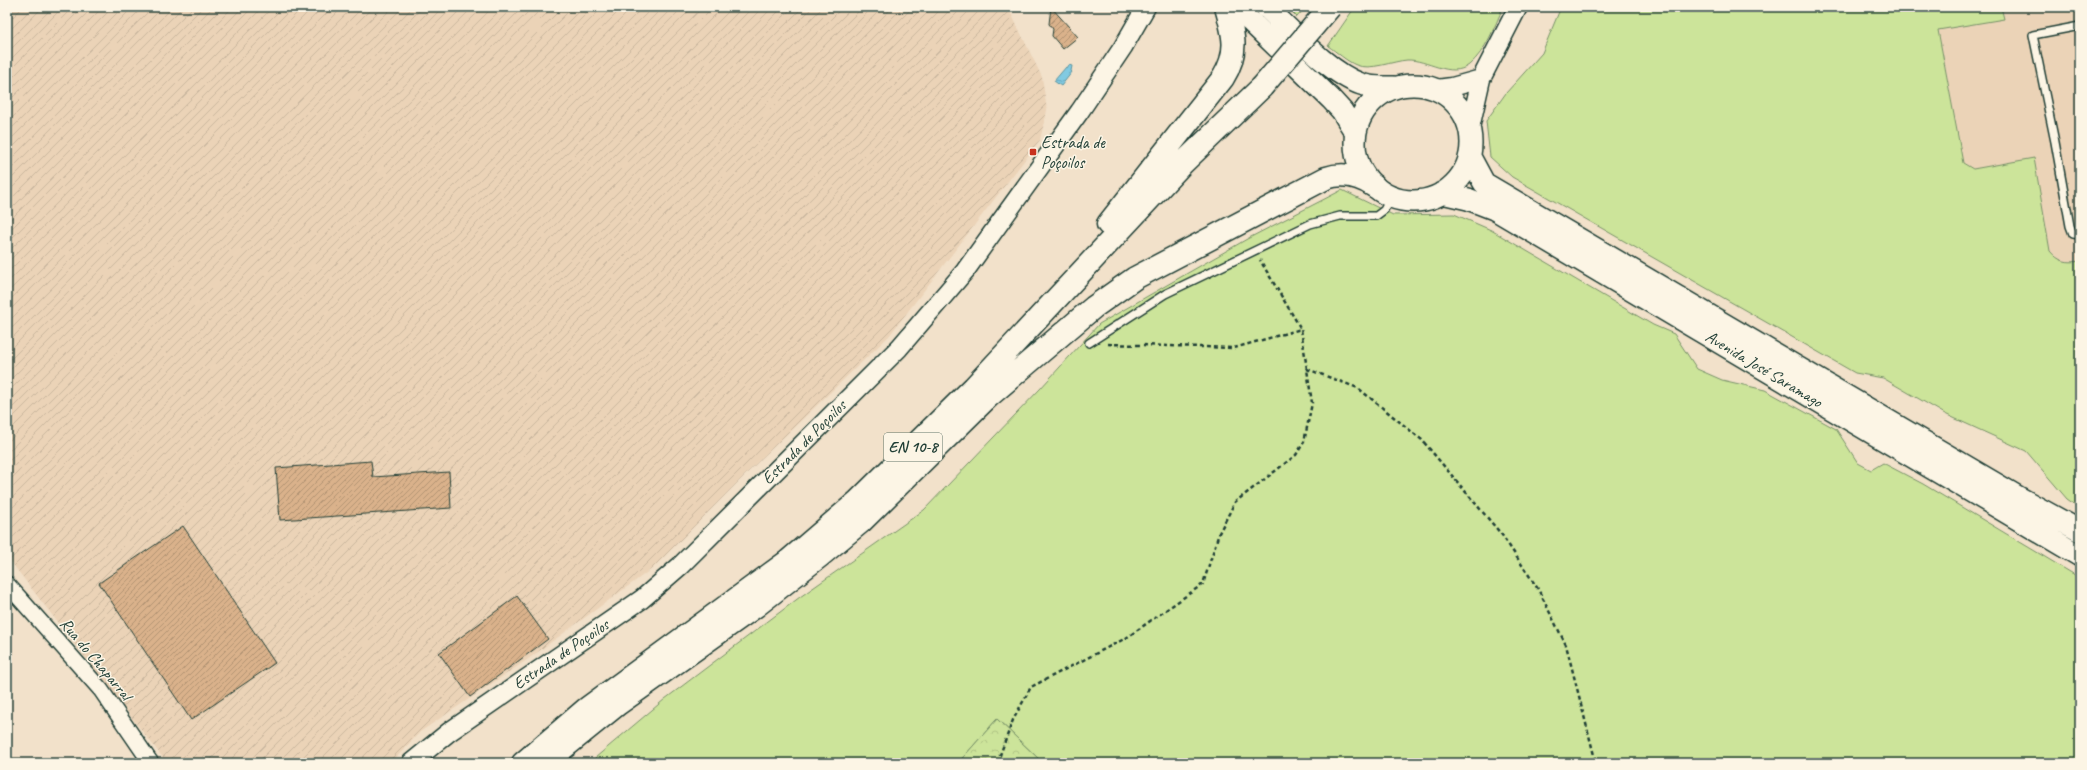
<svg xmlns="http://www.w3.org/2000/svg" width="2087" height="770" viewBox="0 0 2087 770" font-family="Caveat,sans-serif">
<defs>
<pattern id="industrial-furrows" width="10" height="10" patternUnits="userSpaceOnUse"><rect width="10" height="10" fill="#ebd3b7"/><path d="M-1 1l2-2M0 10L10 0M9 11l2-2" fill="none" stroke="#c9b69e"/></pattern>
<pattern id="forest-crowns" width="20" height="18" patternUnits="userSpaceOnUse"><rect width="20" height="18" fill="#cce49a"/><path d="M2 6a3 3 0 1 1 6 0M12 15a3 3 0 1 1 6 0" fill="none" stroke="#afc485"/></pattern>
<pattern id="water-ripples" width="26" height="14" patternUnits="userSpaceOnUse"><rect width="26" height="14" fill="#81cae2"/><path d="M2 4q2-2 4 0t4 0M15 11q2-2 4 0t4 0" fill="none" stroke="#69a5b8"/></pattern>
<pattern id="building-hatch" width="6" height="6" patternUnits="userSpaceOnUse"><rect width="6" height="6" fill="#dab28b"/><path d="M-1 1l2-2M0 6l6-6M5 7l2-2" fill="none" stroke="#b09272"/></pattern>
</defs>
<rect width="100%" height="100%" fill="#f2e1ca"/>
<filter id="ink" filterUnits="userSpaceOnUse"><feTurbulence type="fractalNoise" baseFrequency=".025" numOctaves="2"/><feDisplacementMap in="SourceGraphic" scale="8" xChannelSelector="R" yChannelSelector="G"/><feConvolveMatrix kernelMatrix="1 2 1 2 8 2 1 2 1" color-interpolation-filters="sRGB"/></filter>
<g filter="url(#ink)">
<path fill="#ebd3b7" d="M2001,7H2080V261L2068,263L2056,259L2050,251L2034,159L1973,169L1963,163L1938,30L2004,19Z"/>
<path fill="url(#industrial-furrows)" d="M7,7H1008L1042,77L1047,110L1040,140L889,336L762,458L653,568L524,662L420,732L391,763H167L7,557Z"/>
<path fill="#cce49a" stroke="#769067" d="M1287,7H1306L1297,17Z
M1355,7H1503C1495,26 1486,51 1469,65C1451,79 1427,59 1407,60C1393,61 1370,71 1356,65C1346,61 1337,52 1328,46Z
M1561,7H2001L2004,19L1938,30L1963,163L1973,169L2034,158L2050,251C2059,262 2067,263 2080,261V508L2067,499L2026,451L1945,414L1883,378L1855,373L1512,177L1490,157L1486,121L1506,93L1542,53Z
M1342,190L1393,215L1454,214L1491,230L1653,325L1674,334L1697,369L1722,380L1765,390L1836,429L1858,463L1871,470L1883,463L1923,484L2080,578V763H1043L997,719L958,763H589L665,699L800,597L924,510L1040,389L1099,324L1247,239Z"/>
<path fill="url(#forest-crowns)" stroke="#769067" d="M997,719L1042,762L1043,763H958Z"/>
<path fill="url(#water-ripples)" stroke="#5a929c" d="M1069,65L1072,66L1071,71L1072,72L1061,86L1054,81L1066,67L1067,68Z"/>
<path fill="url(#building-hatch)" stroke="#1f3d34" d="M1051,7L1078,37L1063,49L1052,36L1053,29L1049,24Z
M371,461L373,477L449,472L451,508L280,520L276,468Z
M183,526L275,663L191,720L99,583Z
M517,596L548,639L470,697L439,653Z"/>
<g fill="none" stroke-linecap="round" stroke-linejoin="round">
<defs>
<path id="service" d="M2080,26L2033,35L2055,142L2070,226L2073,234L2080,235
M1089,343L1165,294L1310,224L1340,216H1376L1384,210L1391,197"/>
<path id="minor" d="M7,584L101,690L151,763"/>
<path id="tertiary" d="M1437,89L1452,87L1481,79
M1470,128L1481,79L1518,7
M411,763L449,732L642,599L680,566L899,348L965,271L1080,111L1123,47L1146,7"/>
<path id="secondary" d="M1232,7L1242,13L1331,99L1342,111L1355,132
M1266,7C1291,30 1329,73 1361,84C1372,88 1383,87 1394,87
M1355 143a58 58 0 1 1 116 0a58 58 0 1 1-116 0Z
M1470,157L1484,183L2020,498L2080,531
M1442,193L1468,199L1494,209L2080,556"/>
<path id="trunk" d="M1108,224L1223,78C1239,52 1234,35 1226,7
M523,763L586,709L788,561L858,501L974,387L1183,163L1262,87
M545,763L618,704L756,606L820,556L861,522L988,397L1094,307L1135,278L1326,178C1343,172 1359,176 1374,186"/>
</defs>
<use href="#service" stroke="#1f3d34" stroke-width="10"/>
<use href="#minor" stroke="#1f3d34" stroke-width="18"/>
<use href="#tertiary" stroke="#1f3d34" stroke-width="21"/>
<use href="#secondary" stroke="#1f3d34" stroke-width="24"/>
<use href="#trunk" stroke="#1f3d34" stroke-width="25"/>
<path stroke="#1f3d34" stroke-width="2.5" stroke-dasharray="4 3" stroke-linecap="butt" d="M1108,344L1234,348L1301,329
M1307,369L1358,388L1422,440L1502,535L1538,589L1566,645L1596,763
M1000,763V755L1013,720L1031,687L1126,638L1203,584L1219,533L1235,502L1296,455L1304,442L1312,403L1301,329L1260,260"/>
<use href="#service" stroke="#fcf5e5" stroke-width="7"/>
<use href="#minor" stroke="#fcf5e5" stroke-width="15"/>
<use href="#tertiary" stroke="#fcf5e5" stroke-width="18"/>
<use href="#secondary" stroke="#fcf5e5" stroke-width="21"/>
<use href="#trunk" stroke="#fcf5e5" stroke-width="22"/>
<defs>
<path id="trunk-bridge" d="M1262,87L1330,7"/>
</defs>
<use href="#trunk-bridge" stroke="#1f3d34" stroke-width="25" stroke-linecap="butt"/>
<use href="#trunk-bridge" stroke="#fcf5e5" stroke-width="22"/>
</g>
</g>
<rect fill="#c8321e" stroke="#fcf5e5" stroke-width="1.5" x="1029" y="148" width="8" height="8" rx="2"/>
<g text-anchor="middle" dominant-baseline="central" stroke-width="3" stroke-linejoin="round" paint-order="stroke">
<rect fill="#fcf5e5" stroke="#617469" stroke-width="1" x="884" y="433" width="58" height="28" rx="3"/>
<g font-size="16" font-weight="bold" fill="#1f3d34">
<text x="913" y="447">EN 10-8</text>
</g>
<g font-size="17" fill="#1f3d34" stroke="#fcf5e5" text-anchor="start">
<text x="1041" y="142">Estrada de<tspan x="1041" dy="20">Poçoilos</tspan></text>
</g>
<g font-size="17" fill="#1f3d34" stroke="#fcf5e5">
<text transform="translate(1764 369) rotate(31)">Avenida José Saramago</text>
<text transform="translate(804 442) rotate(-45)">Estrada de Poçoilos</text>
<text transform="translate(561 654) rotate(-34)">Estrada de Poçoilos</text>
<text transform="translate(96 659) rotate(50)">Rua do Chaparral</text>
</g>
</g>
<rect width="2087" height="770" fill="none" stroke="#fcf5e5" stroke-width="24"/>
<rect x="12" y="12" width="2063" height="746" fill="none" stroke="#1f3d34" stroke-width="1.5" filter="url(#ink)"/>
</svg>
